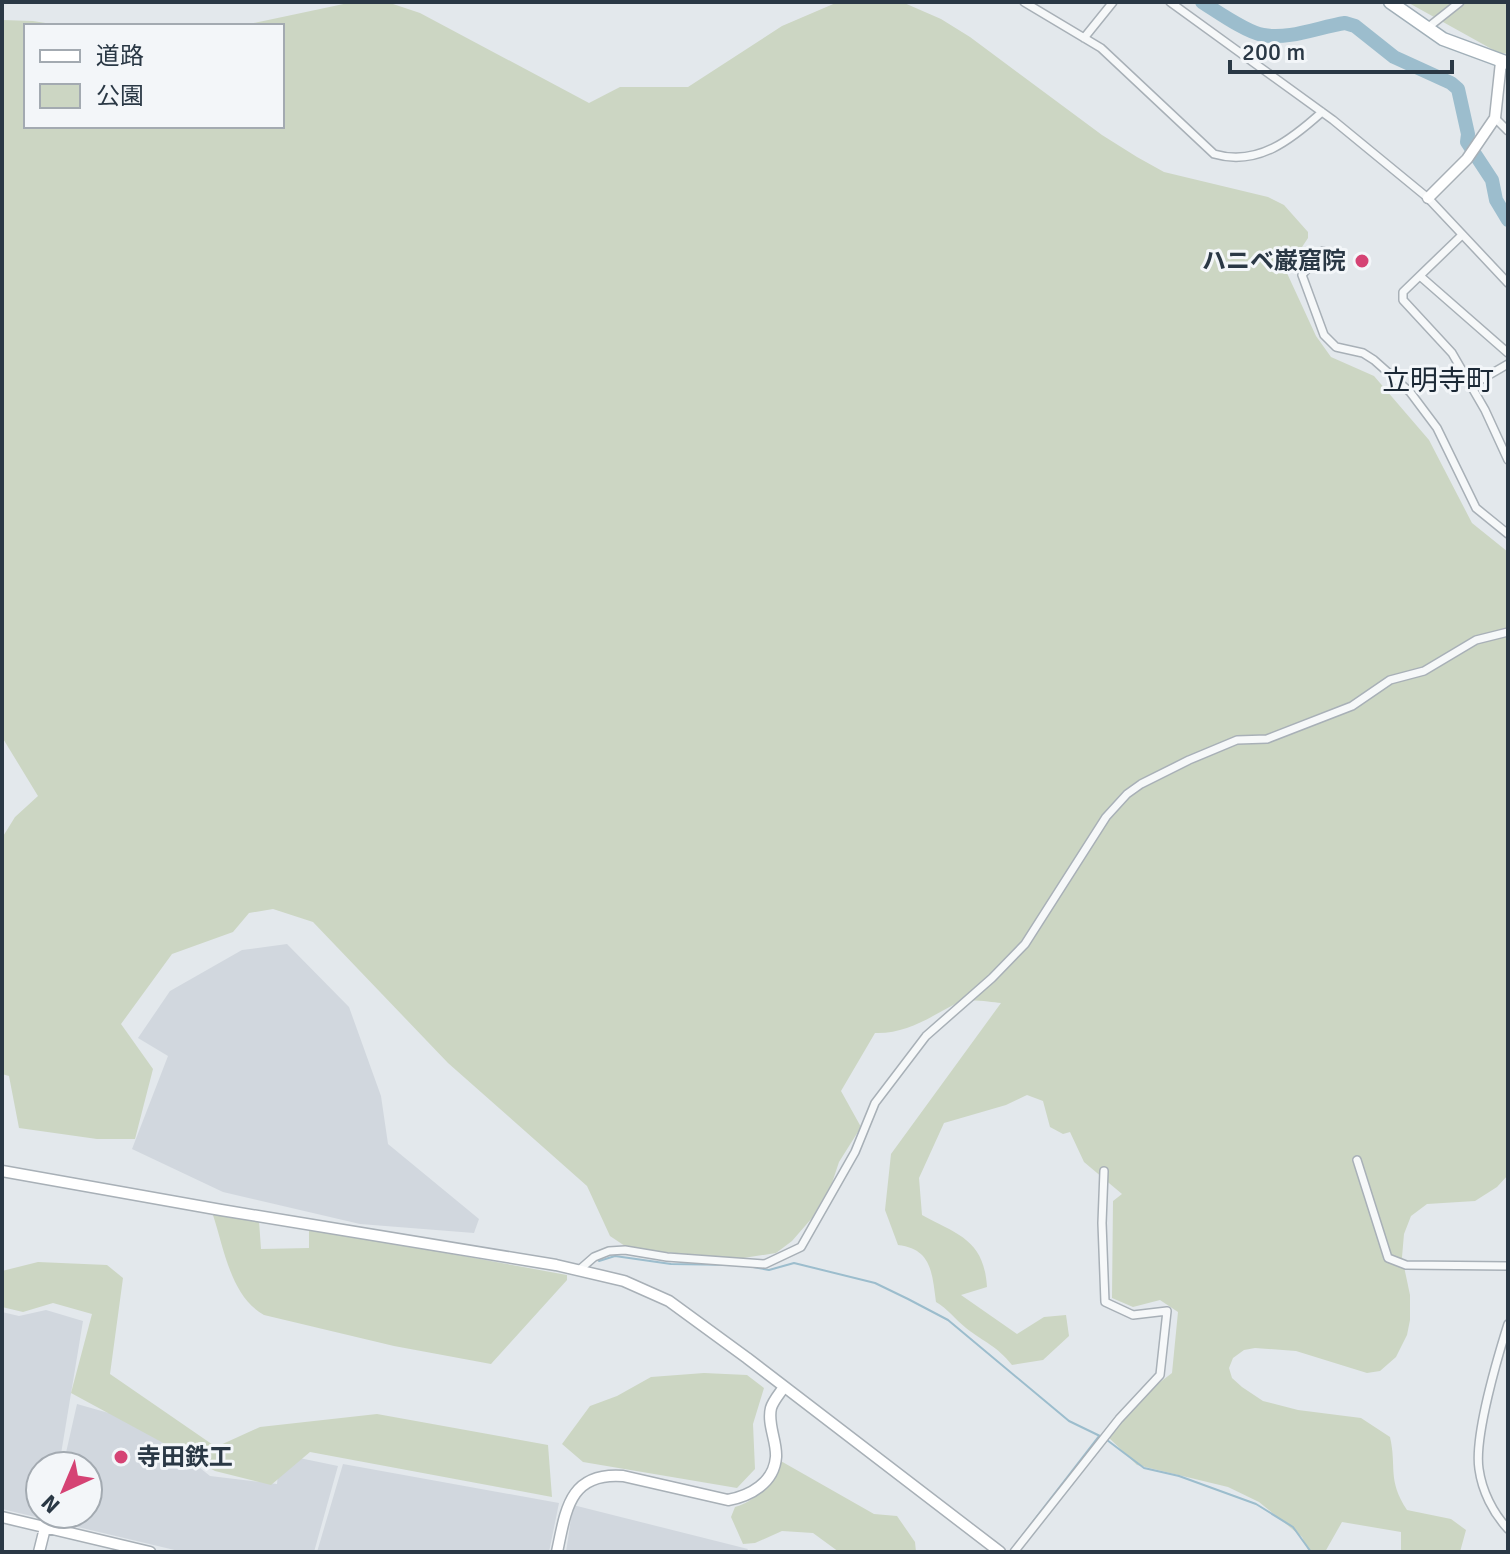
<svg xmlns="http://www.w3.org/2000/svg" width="1510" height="1554" viewBox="0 0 1510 1554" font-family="Signika,'Noto Sans JP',sans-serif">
<rect width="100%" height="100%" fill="#e3e8ec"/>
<path fill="#d1d7de" d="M287,944L349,1007L381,1096L388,1144L479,1219L474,1233L360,1224L223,1192L132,1149L168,1056L138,1038L170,991L242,950Z
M46,1310L83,1321L59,1466H40V1514H88V1466H63L77,1404L144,1423L210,1476L277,1484L280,1454L338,1466L314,1552H183L2,1509V1312L19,1316Z
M343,1464L559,1503L549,1552H317Z
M573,1505L748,1549L746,1552H566Z"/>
<path fill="#ccd6c3" d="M353,2L393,4L420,13L589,103L620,87H688L782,26L838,2H902L941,19L970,37L1102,135L1137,157L1164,172L1268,197L1284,205L1308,232V238L1286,271L1316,336L1331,357L1374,376L1429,440L1472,523L1508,552V1175L1497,1187L1475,1201L1427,1204L1411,1216L1404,1234L1402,1257L1410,1295V1320L1407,1335L1396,1357L1380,1371L1367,1373L1296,1351L1255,1348L1244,1350L1233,1358L1229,1368L1232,1378L1242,1387L1263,1401L1298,1410L1361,1418L1390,1437C1397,1468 1387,1479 1407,1510L1451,1519L1466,1530L1460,1552H1401V1532L1342,1522L1325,1552H1309L1302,1537L1259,1502L1228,1487L1137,1465L1106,1435L1116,1416L1172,1373L1178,1312L1160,1300L1133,1307L1112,1298L1113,1201L1122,1194L1084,1162L1070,1132L1063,1134L1050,1127L1043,1101L1027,1095L1006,1105L944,1123L919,1178L922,1215C959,1235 984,1240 987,1287L961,1295L1017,1334L1044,1317L1066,1315L1069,1336L1043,1360L1012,1365C996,1345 985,1343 966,1328C955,1319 948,1309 936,1302C932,1273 932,1249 898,1245L885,1210L891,1154L1001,1003C990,1002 967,998 957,1003C930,1017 907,1034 875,1033L841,1091L861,1127L839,1162L832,1183L812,1218L792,1241L776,1253L724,1261L676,1253L631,1250L610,1236L587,1186L448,1063L313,922L273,909L249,913L233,932L172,954L121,1024L153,1069L135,1139H97L19,1128L9,1076L2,1074V838L15,817L38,796L2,737V20L33,21L64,26H26V126H282V26H240Z
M1407,2H1508V54L1497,52Z
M212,1212L259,1221L261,1249L309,1248V1228L567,1275V1280L491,1364L394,1346L264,1315C230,1296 224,1247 212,1212Z
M38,1262L107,1265L123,1278L110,1374L216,1447L260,1427L377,1414L548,1445L552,1497L310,1452L271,1485L215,1471L71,1393L92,1314L53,1303L23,1312L2,1307V1271Z
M704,1373L747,1375L764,1388L753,1424L755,1469L737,1488L583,1462L562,1444L590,1406L617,1396L651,1377Z
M779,1460L874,1514L897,1516L915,1542L916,1552H839L813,1533L782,1531L755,1543L743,1544L731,1517L735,1507C759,1500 768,1482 779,1460Z"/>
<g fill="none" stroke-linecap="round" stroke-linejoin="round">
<path stroke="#9cbdcd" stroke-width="2" d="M599,1261L615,1256L671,1264L735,1265
M753,1267L769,1270L794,1263L875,1283L908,1299L948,1320L1069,1421L1102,1437
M1107,1440L1144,1468L1179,1476L1256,1504L1293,1527L1311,1552
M1018,1541L1099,1436"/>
<path stroke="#9cbdcd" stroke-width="14" d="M1202,2C1218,12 1246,32 1263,35C1289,40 1319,27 1345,23L1355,26L1394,57L1451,83L1458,89L1468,134L1467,142L1492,180L1496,200L1508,220"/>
<defs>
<path id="street" d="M1024,2L1101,48L1214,154C1258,167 1292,139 1322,112
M1170,2L1333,120L1428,198L1508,283
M1426,29L1460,2
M1084,38L1113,2
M1495,118L1508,131
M1462,235L1403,292V300L1452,353L1485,410L1508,460
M1323,251L1302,275L1324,335L1336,347L1363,353L1374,360L1410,392L1437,428L1476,508L1508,534
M1420,276L1508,353
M1470,386L1508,364
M1357,1160L1388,1258L1406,1265L1508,1266
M578,1271L594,1257L609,1251L625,1250L667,1257L765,1264L801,1247L855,1152L875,1103L926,1036L992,978L1025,944L1106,817L1127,794L1141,784L1189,760L1237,740L1267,739L1352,706L1390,680L1424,671L1476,640L1508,632
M1508,1324C1498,1356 1474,1437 1479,1469C1482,1491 1493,1513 1508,1529
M1014,1552L1119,1419L1160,1375L1167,1311L1133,1315L1105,1302L1102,1223L1104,1171"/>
<path id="secondary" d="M1428,198L1467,159L1495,118L1501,62
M2,1171L221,1210L556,1265L624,1281L669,1301L747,1358L1000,1552
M2,1517L150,1552
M39,1552L45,1528
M557,1552C566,1510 569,1472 623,1476L728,1500C750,1496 774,1483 776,1457C777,1441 767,1424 771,1408C773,1401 780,1393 784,1387"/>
<path id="primary" d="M1390,2L1443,39L1508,63"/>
</defs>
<use href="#street" stroke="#a8b0b7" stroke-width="10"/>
<use href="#secondary" stroke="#a8b0b7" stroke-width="13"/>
<use href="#primary" stroke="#a1afb8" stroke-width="15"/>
<use href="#street" stroke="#f6f8f9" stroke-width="7"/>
<use href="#secondary" stroke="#fff" stroke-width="10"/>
<use href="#primary" stroke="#fff" stroke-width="12"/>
</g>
<g fill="#d54374" stroke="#f3f6f9" stroke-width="3">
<circle cx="1362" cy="261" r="8"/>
<circle cx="121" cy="1457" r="8"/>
</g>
<g text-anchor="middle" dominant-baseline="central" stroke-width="6" stroke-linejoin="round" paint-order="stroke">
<g font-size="24" font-weight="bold" fill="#2a3845" stroke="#f3f6f9" text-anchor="end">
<text x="1346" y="261">ハニベ巌窟院</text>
<text x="137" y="1457" text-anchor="start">寺田鉄工</text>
</g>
<g font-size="28" fill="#1c2936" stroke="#f3f6f9">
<text x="1438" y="381">立明寺町</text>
</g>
</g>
<rect width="1510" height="1554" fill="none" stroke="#2a3845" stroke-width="8"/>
<rect x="24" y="24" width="260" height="104" fill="#f3f6f9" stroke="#a3aab1" stroke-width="2"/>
<rect x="40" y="50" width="40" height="12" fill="#ffffff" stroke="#a3aab1" stroke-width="2"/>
<text x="96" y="64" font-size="24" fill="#2a3845">道路</text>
<rect x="40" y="84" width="40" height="24" fill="#ccd6c3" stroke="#a3aab1" stroke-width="2"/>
<text x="96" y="104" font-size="24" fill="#2a3845">公園</text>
<g transform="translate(64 1490) rotate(224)"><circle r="38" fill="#f3f6f9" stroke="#a3aab1" stroke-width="2"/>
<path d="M0-6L14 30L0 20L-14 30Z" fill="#d54374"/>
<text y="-12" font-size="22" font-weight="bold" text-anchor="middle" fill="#2a3845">N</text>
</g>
<path d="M1230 60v12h222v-12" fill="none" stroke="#2a3845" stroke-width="4"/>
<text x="1242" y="60" font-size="24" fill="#2a3845" stroke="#f3f6f9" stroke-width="6" paint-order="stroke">200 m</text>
</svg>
